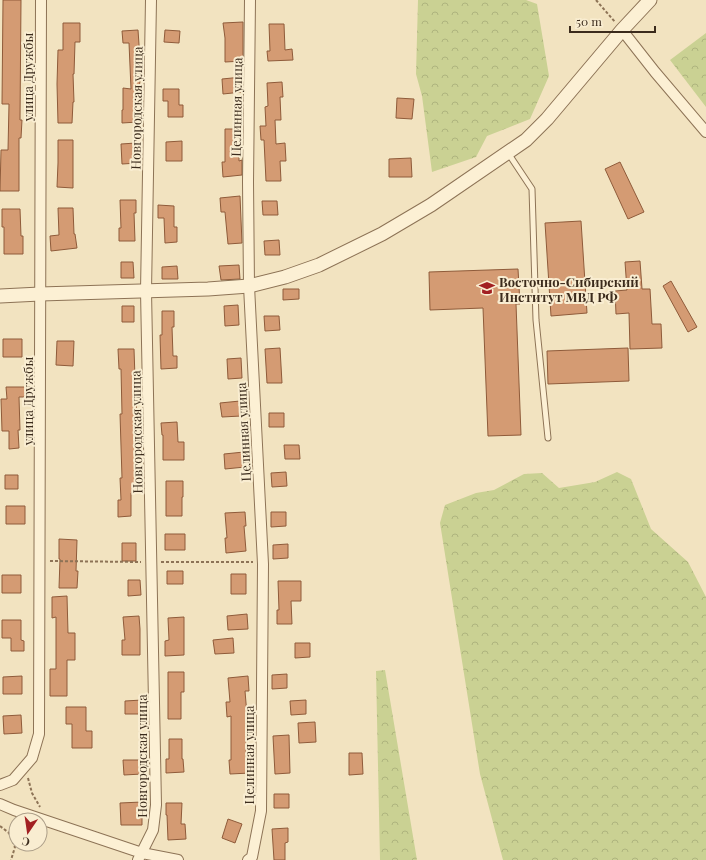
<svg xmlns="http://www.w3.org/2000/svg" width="706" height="860" viewBox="0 0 706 860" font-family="'Playfair Display',serif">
<defs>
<pattern id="forest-crowns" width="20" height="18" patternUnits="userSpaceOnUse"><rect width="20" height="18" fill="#cad193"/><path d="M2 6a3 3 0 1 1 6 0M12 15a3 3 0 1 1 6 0" fill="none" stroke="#aeb47e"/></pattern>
</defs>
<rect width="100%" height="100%" fill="#f2e3c0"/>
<path fill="url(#forest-crowns)" d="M418,0H526L537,4L549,76L530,119L487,136L476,157L432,172L422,96L416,74Z
M706,33V107L670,60Z
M617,472L631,479L651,529L688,562L706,597V860H503L480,774L440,523L445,505L476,493L494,490L524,474L542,473L559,488L595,482Z
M385,670L417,860H380L376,671Z"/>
<path fill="#d49b73" stroke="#8f5b3a" d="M3,0H21L20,120H22L21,138H19V191H0L1,150H8L9,104H2Z
M243,22V61L225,62V38L223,23Z
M63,23H80V42H75L74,74H73L74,102H73L72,123H58L57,84L58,50H63Z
M269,24H284L285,50L292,49L293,60L268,61L267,51H270Z
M138,30L140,59H142L143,74L140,75L139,111H138V122L122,123V110H123V88L131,89L129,43H123L122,31Z
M165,30L180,31L179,43L164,42Z
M242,77V92L223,94L222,79Z
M282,82L283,97H280L281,120H275L276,144L285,143L286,161H280L281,181H266L264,140H261L260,126H266L265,107L268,106L267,83Z
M163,89H179V105H183V117H168V101H163Z
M397,98L414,99L412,119L396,118Z
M225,129H239V161L242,160V175L223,177L222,162H225Z
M58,140H73V188L57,187L58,163Z
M182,141V161H166V142Z
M136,143L138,163L122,164L121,144Z
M411,158L412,177H389V159Z
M620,162L644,212L628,219L605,169Z
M240,196L242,243L228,244L225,212H221L220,198Z
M120,200H136V213H134L135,241H119V228H121Z
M262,201H277L278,215H263Z
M158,205L174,206V227H177V242L165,243L164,218H158Z
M58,208H73L74,234H75L77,248L51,251L50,236L59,235Z
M2,209H20L21,236H23V254H4V227H2Z
M581,221L587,313L551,316L545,223Z
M279,240L280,255H265L264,241Z
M640,261L642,289H650L652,324H661L662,348L630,349L629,313L616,314L615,291L627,290L625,262Z
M121,262H133L134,278H121Z
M239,265L240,279L221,280L219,266Z
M177,266L178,279H162V267Z
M518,269L520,304H516L521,435L488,436L483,308L430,310L429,272Z
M671,281L697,327L688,332L663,286Z
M283,289H299V299L283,300Z
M238,305L239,325L225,326L224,306Z
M122,306H134V322H122Z
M162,311H174V327H172L173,356H177V368L161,369L160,335H162Z
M264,316H279L280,330L265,331Z
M3,339H22V357H3Z
M57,341H74L73,366L56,365Z
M280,348L282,383H267L265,349Z
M628,348L629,381L548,384L547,351Z
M118,349H134L135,378H137L136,434L137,478L139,477L140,492L131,493V516L118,517V500H121L120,478H122L120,414H122L121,369H119Z
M241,358L242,378L228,379L227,359Z
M6,387H25V397H19L20,430H18L19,448L9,449V431H2L1,399H7Z
M240,401L241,416L222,417L220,403Z
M269,413H284V427H269Z
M177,422L178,442H184V460H163V435H162L161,423Z
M284,445H299L300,459H285Z
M244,452L245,467L225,469L224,454Z
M286,472L287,486L272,487L271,473Z
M5,475H18V489H5Z
M166,481H183V497H182V516H166Z
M6,506H25V524H6Z
M245,512L246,526H244L246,551L226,553L225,538H227L225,513Z
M271,512H286V526L271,527Z
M165,534H185V550H165Z
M59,539L77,540L76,571H78L77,588H59L60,559H59Z
M122,543H136V561H122Z
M288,544V558L273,559V545Z
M167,571H183V584H167Z
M231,574H246V594H231Z
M2,575H21V593H2Z
M128,580H140L141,595L128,596Z
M278,581H301V601H291L292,624H277V610H279Z
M67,596L68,633H75V660H67V696H50V669H56V617L52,618V597Z
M247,614L248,629L228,630L227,616Z
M139,616L140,629V655H122V640H125L123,617Z
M184,617V655L165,656V641L169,640L168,618Z
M2,620H21V640L24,641V651H11V638H2Z
M233,638L234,653L215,654L213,640Z
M295,643H310V657L295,658Z
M168,672H184V692H181V719H168Z
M287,674V688L272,689V675Z
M22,676V694H3V677Z
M248,676L249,691H245L247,715H246V758H249L250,773L230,774L229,760H231V716L227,717L226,702H230L228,678Z
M142,700L143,714H125V701Z
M306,700V714L291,715L290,701Z
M66,707H86V731H92V748H72V724H66Z
M21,715L22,733L4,734L3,716Z
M315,722L316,742L299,743L298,723Z
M289,735L290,773L275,774L273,736Z
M169,739H182V759H183L184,772L166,773V759H169Z
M349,753H362L363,774L349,775Z
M123,760H142V774L124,775Z
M274,794H289V808H274Z
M142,802V825H121L120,803Z
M166,803H182L181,824H185L186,839L168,840L167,815H166Z
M228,819L242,824L235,843L222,838Z
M288,828V842L285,843V860H274L272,829Z"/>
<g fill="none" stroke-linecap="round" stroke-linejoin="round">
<defs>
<path id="service" d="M508,153L532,189L536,320L548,438"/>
<path id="minor" d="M622,30L655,72L706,132
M0,785L13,780L32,758L39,734L41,0
M0,804L14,810L142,853L178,860
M138,860L153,830L156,805L146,291L151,0
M248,860L252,857L261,811L263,564L249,286L248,182L250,0"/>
<path id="tertiary" d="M0,296L40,294L208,289L249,286L285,277L319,265L382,234L431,205L526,140L547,119L622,30L650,0"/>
</defs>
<use href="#service" stroke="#8d7356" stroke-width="7"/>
<use href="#minor" stroke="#8d7356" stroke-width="12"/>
<use href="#tertiary" stroke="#8d7356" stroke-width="15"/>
<path stroke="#8d7356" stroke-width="2" stroke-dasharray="3 2" stroke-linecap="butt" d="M596,0L615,22
M50,561L141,562
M161,562H253
M28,778L32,793L40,807
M0,826L9,833L15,847L11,860"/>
<use href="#service" stroke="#fcf0d4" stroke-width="5"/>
<use href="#minor" stroke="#fcf0d4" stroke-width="10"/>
<use href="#tertiary" stroke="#fcf0d4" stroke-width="13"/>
</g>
<defs>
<symbol id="school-bare" viewBox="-9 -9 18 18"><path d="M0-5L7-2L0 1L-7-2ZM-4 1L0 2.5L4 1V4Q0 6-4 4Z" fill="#a22022" stroke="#f9edd1" stroke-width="2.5" paint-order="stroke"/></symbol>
</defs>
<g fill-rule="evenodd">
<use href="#school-bare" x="476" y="277" width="22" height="22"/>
</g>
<g text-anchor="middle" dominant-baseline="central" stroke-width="4" stroke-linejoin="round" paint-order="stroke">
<g font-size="13" fill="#3b2b1c" stroke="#f9edd1">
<text transform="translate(27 77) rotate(-90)">улица Дружбы</text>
<text transform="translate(236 107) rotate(-89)">Целинная улица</text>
<text transform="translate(136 108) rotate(-89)">Новгородская улица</text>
<text transform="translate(27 401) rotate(-90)">улица Дружбы</text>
<text transform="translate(136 432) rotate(-91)">Новгородская улица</text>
<text transform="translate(243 432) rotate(-93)">Целинная улица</text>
<text transform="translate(248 755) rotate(-90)">Целинная улица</text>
<text transform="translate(141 756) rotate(-90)">Новгородская улица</text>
</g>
<g font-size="13" font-weight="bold" fill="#3b2b1c" stroke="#f9edd1" text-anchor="start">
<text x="499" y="281">Восточно-Сибирский<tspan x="499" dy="15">Институт МВД РФ</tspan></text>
</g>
</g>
<g transform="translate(28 832) rotate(193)"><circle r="19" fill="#f9edd1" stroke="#ad9f89"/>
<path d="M0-3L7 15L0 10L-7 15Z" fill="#a22022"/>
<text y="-6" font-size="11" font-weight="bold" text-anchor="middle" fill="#3b2b1c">С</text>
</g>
<path d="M570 26v6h85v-6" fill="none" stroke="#3b2b1c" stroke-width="2"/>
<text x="576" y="26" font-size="12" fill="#3b2b1c" stroke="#f9edd1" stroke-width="3" paint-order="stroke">50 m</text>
</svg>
